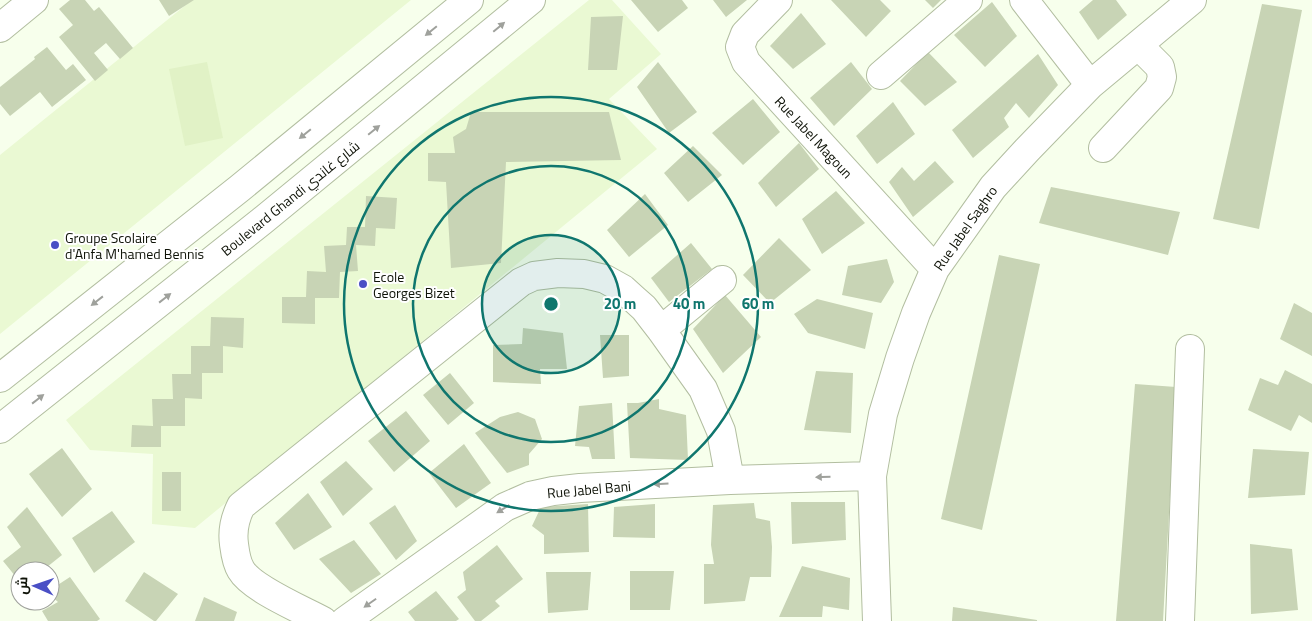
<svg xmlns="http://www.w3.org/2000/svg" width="1312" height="621" viewBox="0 0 1312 621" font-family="'Titillium Web',Cairo,sans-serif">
<rect width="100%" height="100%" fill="#f7ffec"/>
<path fill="#eaf9d3" d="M192,0H411L0,334V155Z
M589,0H612L661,54L609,99L657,149L195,528L152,524L153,454L90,450L66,420Z"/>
<path fill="#e1f2c6" d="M207,62L223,138L185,146L169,69Z"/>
<path fill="#c8d4b5" d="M70,0H85L94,11L99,7L133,48L120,59L106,43L94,53L108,70L95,81L59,37L73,25L59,9Z
M159,0H194L169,16Z
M631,0H682L688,8L658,32Z
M713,0H747L726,17Z
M831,0H880L891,11L866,37Z
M925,0H941L933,8Z
M1093,0H1116L1127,15L1098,40L1079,12Z
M992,2L1017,36L985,67L954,35Z
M1262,4L1302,10L1259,229L1213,219Z
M801,13L826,44L793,69L770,46Z
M623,16L617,70H588L591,17Z
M47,47L66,70L73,64L86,80L52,107L40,92L10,116L0,104V87L35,59L34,57Z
M928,52L957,82L925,106L900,81Z
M1038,54L1058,85L1029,118L1016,103L1004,118L1009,127L973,158L952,130Z
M658,62L697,112L669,133L637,87Z
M851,62L872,89L834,126L810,98Z
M753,99L780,132L743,165L712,133Z
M893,102L915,134L877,164L856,136Z
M471,112H609L621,160L506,162L501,263L451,268L446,182L428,181V153H455L453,137L466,129Z
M799,143L819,169L776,207L758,183Z
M693,146L722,175L688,202L664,173Z
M935,161L954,182L913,217L889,182L902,167L914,181Z
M1051,187L1180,212L1168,255L1039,223Z
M836,191L865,223L822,254L802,219Z
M645,194L668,225L629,257L607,230Z
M366,196L397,198L395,229L376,228L375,246L356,245L358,271L340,272L339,298H315V324L282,323V297H306L307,271L326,272L324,246L346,245L347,227H365Z
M779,238L811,270L770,303L743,275Z
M691,243L712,269L669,302L651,278Z
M999,255L1040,264L982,530L941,519Z
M887,259L894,282L881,303L842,295L848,266Z
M725,295L761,337L723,373L693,329Z
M817,299L873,313L865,349L808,333L794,314Z
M1294,303L1312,313V356L1280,339Z
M211,317L244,318L243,348L223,346V373H202V399L185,398V426H161V447H131L132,425L153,426L152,399H173L172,374H191V346H210Z
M523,328L563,333L567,369H540L541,384L493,382V345L522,344Z
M600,335H629V376L603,378Z
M1285,370L1312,384V423L1299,415L1291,431L1248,410L1260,378L1278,385Z
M816,371L853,373L851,433L804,430Z
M450,373L474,403L448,425L423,395Z
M1135,384L1176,387L1163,621H1116Z
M659,399V409L686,415L688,460L630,458L627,403H638Z
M612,403L615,459H592L589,447L575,446L579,406Z
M406,411L430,441L394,472L368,441Z
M518,412L535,419L542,439L529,454V465L507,473L475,433L500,417Z
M464,444L491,483L456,508L429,473Z
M62,448L92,489L62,517L29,474Z
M1253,449L1309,452L1305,495L1248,498Z
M346,461L373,489L343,516L320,482Z
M162,472H181V511H162Z
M308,493L332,527L294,550L275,523Z
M791,502H845L846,540L792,544Z
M754,503L756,518L770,521L772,547L771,577H750L745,601L704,604V564H714L711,545L713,505Z
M588,504L589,552L544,554V535L532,526L541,507Z
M655,504V538L613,537L614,507Z
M395,505L417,541L396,560L369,523Z
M27,507L62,555L42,571H20V582L3,561L21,547L7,527Z
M112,511L135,542L94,573L72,538Z
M354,540L381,574L351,593L319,559Z
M1250,544L1292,549L1298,610L1251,614Z
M497,545L523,579L495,601L500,606L481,621H475L457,597L466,590L463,572Z
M802,566L850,578L849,610L823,606L822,617H779Z
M630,571H674L670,610H630Z
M144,572L178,594L156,621H154L125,601Z
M546,572H591L588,610L548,613Z
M70,577L100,619L97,621H48L42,611L58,602L50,595V590Z
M436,591L459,619L456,621H415L408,612Z
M204,597L237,612L234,621H195Z
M953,607L1037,620V621H952Z"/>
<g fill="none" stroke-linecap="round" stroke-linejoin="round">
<defs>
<path id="minor" d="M778,0L745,34L740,47L746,62L935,269
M1024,0L1090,85
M0,28L34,0
M881,75L968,0
M1103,148L1159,88L1162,77L1160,67L1138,45
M661,330L722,280
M323,621C303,610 252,589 241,570C236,562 235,552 234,544C232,530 235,518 241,506L521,282L534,276L558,273L584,274L605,279L623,289L634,299L644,308L661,330L703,389L721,431L730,480
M345,621L505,507L530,496L553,491L580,488L730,480L872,476
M877,621L872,476L883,414L900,358L916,313L935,269L993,187L1027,150L1090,85L1192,0
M1180,621L1190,349"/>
<path id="major" d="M0,378L240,188L469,0
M0,429L262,221L531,0"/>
</defs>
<use href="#minor" stroke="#b2bea0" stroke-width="30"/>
<use href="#major" stroke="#b2bea0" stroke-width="30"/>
<use href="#minor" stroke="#fff" stroke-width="28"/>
<use href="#major" stroke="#fff" stroke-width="28"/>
</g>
<defs><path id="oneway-solid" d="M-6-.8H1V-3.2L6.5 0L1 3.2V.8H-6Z" transform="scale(1.25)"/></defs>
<g fill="#9fa19c">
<use href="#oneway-solid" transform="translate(499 27) rotate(-40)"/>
<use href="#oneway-solid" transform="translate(431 31) rotate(141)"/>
<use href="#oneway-solid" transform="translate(374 130) rotate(-39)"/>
<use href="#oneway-solid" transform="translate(305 134) rotate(141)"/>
<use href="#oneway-solid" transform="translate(165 298) rotate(-38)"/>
<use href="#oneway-solid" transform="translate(97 301) rotate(142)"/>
<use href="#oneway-solid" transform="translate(38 399) rotate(-38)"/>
<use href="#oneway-solid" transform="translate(823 477) rotate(178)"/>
<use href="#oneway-solid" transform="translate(661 484) rotate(177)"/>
<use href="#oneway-solid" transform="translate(503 509) rotate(148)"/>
<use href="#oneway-solid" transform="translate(370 603) rotate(145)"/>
</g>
<circle cx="551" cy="304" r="69" fill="#0f766e" fill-opacity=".12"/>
<g fill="none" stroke="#0f766e" stroke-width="2.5">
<circle cx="551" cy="304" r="69"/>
<circle cx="551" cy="304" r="138"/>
<circle cx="551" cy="304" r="207"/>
</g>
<g fill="#4a4fc5" stroke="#fff" stroke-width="2">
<circle cx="55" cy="245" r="5"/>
<circle cx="363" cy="284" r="5"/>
</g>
<g text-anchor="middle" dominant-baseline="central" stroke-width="4" stroke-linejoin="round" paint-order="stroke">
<g font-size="14" fill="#0f1308" stroke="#fff">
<text transform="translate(814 137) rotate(47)">Rue Jabel Magoun</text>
<text transform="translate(290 198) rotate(-39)">Boulevard Ghandi شارع غاندي</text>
<text transform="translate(965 228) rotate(-55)">Rue Jabel Saghro</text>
<text transform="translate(589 489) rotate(-5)">Rue Jabel Bani</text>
</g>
<g font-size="14" fill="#0f1308" stroke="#fff" text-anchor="start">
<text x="65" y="237">Groupe Scolaire<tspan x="65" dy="16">d'Anfa M'hamed Bennis</tspan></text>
<text x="373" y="276">Ecole<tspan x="373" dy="16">Georges Bizet</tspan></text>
</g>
</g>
<circle cx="551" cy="304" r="8" fill="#0f766e" stroke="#fff" stroke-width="2.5"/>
<g font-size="15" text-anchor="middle" font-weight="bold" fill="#0f766e" stroke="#fff" stroke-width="4" stroke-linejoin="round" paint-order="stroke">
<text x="620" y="309">20 m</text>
<text x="689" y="309">40 m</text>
<text x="758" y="309">60 m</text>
</g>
<g transform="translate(35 586) rotate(272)"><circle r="24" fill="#ffffff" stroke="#9fa19c"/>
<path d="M0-4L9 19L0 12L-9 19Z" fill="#4a4fc5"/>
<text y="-8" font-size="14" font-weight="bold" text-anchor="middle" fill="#0f1308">ش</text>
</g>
</svg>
